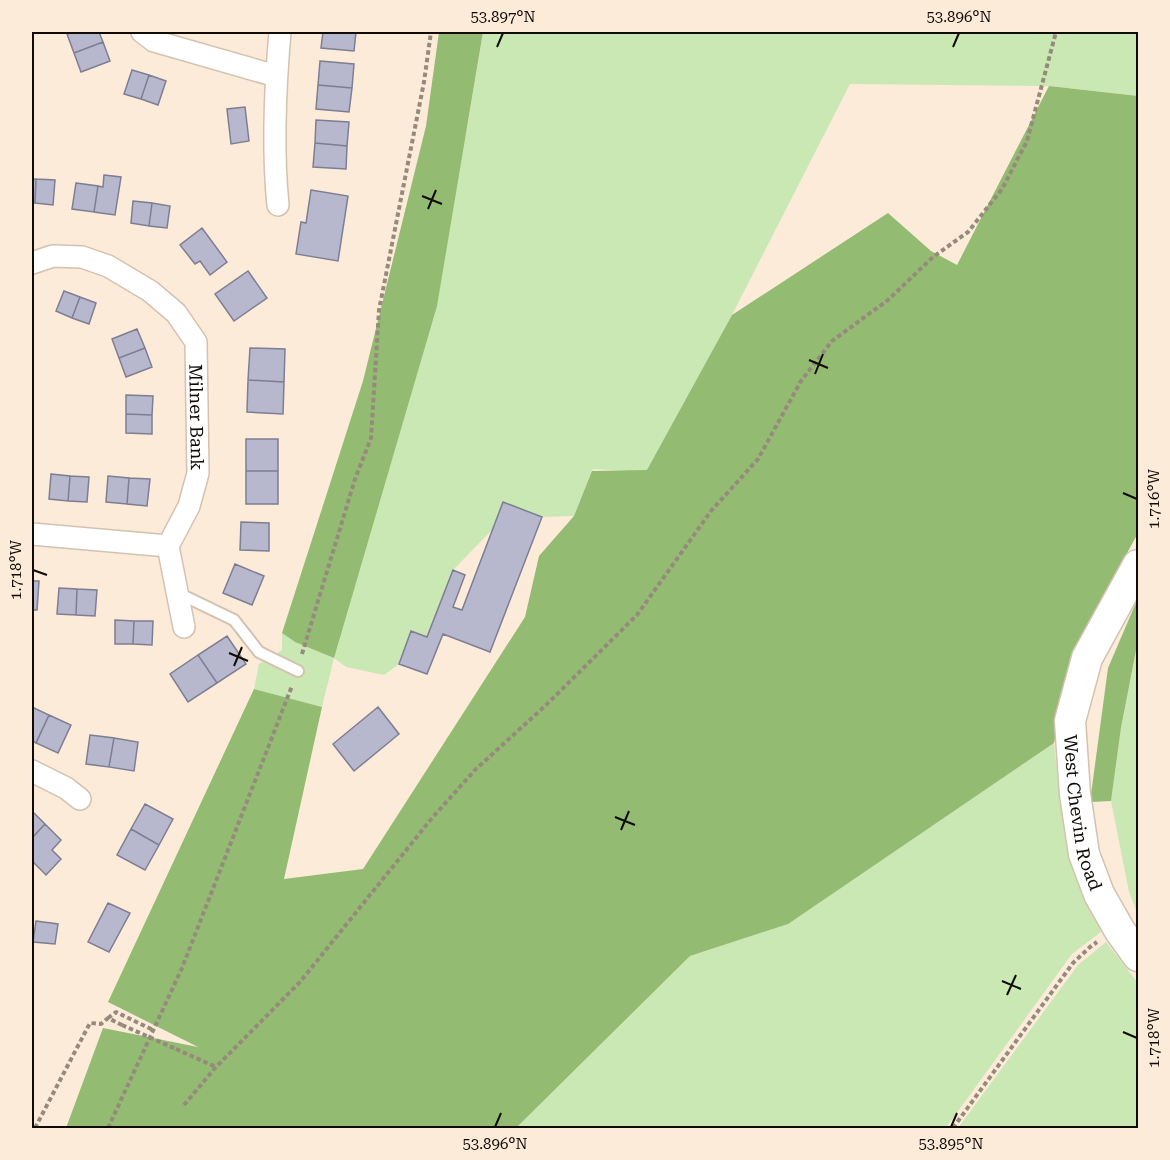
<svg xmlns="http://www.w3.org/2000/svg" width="1170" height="1160" viewBox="0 0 1170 1160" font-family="'Roboto Serif',serif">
<rect width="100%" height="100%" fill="#fcebd9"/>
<path fill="#cae8b3" d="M483,32H1138V96L1049,86L850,84L732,315L647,472L593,469L574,516L542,517L503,502L492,530L453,570L427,637L411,631L399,664L384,675L346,667L334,658L322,707L254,689L259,664L282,650V633L295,642L334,658L467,129Z
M1138,640V915L1129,892L1111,801L1121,729Z
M1054,743L1062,816L1074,862L1101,932L1072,954L946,1128H516L690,956L787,924Z
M1106,942L1138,983V1128H958L1078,965Z"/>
<path fill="#93bb72" d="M439,32H483L437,306L334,658L295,642L282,633L363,381L426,126Z
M1049,86L1138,96V533L1097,608L1069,679L1054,743L788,924L690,956L516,1128H66L103,1028L198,1047L108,1002L254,689L322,707L284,879L363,869L525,617L539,556L574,516L592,471L647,470L732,315L888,213L931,251L957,265Z
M1138,598V640L1121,728L1111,801L1090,802L1108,668Z"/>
<path fill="#b7b8ce" stroke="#7e7e92" stroke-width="1.5" d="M73,32H99L103,42L74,53L67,34Z
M323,32H356L354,51L321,48Z
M103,42L110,61L81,72L74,53Z
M320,61L354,64L352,88L318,85Z
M132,70L149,75L141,99L124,94Z
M149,75L166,81L158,105L141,99Z
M318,85L352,88L349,112L316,109Z
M245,107L249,141L231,144L227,109Z
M316,120L349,122L347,146L315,143Z
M315,143L347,146L346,169L313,167Z
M104,175L121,177L115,215L94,212L98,186L103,187Z
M32,179H36L35,203H32Z
M36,179L55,180L53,205L35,203Z
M76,183L98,186L94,212L72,209Z
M311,190L348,196L338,261L296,254L301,222L306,223Z
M133,201L152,203L149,226L131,223Z
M152,203L170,206L167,228L149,226Z
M202,228L227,262L210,275L200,261L195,264L180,245Z
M248,271L267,298L234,321L215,294Z
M64,291L80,297L72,318L56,311Z
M80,297L96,303L89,324L72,318Z
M137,329L145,348L119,358L112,339Z
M145,348L152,367L126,377L119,358Z
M250,348L285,349L284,382L248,380Z
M248,380L284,382L283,414L247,412Z
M126,395L153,396L152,415L126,414Z
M126,414L152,415V434L126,433Z
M246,439H278V471H246Z
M246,471H278V504H246Z
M51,474L70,476L68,501L49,499Z
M70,476L89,477L87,502L68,501Z
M108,476L129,478L127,504L106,502Z
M129,478L150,479L147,506L127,504Z
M503,502L542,517L490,652L443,634L427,674L399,664L411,631L427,637L453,570L465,575L453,607L462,610Z
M241,522L269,523V551L240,550Z
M235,564L264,576L252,605L223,593Z
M32,581H39L37,610H32Z
M59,588L77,589L76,615L57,614Z
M77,589L97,590L95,616L76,615Z
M115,620L134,621L133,644H115Z
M134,621H153L152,645L133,644Z
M227,636L246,664L217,683L198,655Z
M198,655L217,683L188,702L170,674Z
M32,707L49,715L36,743L32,740Z
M378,707L399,734L354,771L333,744Z
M49,715L71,725L58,753L36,743Z
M90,735L114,738L109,767L86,764Z
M114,738L138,742L134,771L109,767Z
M145,804L173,819L159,845L131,829Z
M32,811L45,824L32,838Z
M45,824L61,840L52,850L61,859L46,875L32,861V838Z
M131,829L159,845L145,870L117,855Z
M108,903L130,913L109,952L88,942Z
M36,921L58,924L55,944L33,942Z"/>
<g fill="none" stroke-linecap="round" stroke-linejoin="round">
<defs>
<path id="lane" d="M178,593L234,620L259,652L298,671"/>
<g id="street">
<path d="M142,32L154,41L276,76"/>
<path d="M278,205C272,147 275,89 280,32"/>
<path id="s1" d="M32,263L53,256L82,257L108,266L150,291L176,313L196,342L198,473L189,506L168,546L32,534"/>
<path d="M168,546L184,627"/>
<path d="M32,771L66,788L80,799"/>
</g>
<g id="secondary">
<path id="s2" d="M1138,565L1087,658L1070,721L1075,794L1084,854L1099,894L1120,931L1138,956"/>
</g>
</defs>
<use href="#lane" stroke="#d3c2b1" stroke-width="14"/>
<use href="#street" stroke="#d3c2b1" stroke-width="24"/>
<use href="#secondary" stroke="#d3c2b1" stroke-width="33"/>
<path stroke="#968a7d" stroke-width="4" stroke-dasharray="4.5 3" stroke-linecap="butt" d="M302,654L355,479L371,438L379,310L424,82L431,32
M108,1018L116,1012L153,1030
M176,1049L216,1067
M184,1105L216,1067L300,982L432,818L475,770L545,706L637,615L711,511L758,459L801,381L832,341L888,300L933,257L968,232L1002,189L1027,141L1056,32
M35,1128L90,1023L101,1024L108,1018L122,1025
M108,1128L182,968L292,686
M953,1128L1073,963L1090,947L1097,942"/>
<use href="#lane" stroke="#fff" stroke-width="10"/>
<use href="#street" stroke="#fff" stroke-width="21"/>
<use href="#secondary" stroke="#fff" stroke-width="30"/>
<path stroke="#968a7d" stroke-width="4" stroke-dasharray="4.5 3" stroke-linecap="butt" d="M122,1025L176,1049"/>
</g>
<path fill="none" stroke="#100b06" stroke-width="2" d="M497,47L503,33M953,47L959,33M422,196L442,204M428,209L436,190M809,360L828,368M815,374L823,354M1123,493L1137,499M33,570L47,575M229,653L248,661M234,666L242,647M615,817L635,825M621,830L629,811M1002,981L1021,989M1007,995L1016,975M1123,1032L1137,1038M495,1127L501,1113M951,1127L957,1113"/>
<g text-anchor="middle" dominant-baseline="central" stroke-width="6" stroke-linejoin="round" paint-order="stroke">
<g font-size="18" fill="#100b06" stroke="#fcebd9">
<text stroke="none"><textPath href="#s1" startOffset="272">Milner Bank</textPath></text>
<text stroke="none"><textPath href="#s2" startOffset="264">West Chevin Road</textPath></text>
</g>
</g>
<rect width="1170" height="1160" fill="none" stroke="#fcebd9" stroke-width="66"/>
<rect x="33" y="33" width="1104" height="1094" fill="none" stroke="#100b06" stroke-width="2"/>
<g font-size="15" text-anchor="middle" fill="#100b06">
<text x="503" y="22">53.897°N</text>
<text x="959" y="22">53.896°N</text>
<text transform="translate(1154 499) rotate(-90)" y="5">1.716°W</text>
<text transform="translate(16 570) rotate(-90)" y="5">1.718°W</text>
<text transform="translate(1154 1038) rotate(-90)" y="5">1.718°W</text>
<text x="495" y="1149">53.896°N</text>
<text x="951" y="1149">53.895°N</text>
</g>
</svg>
